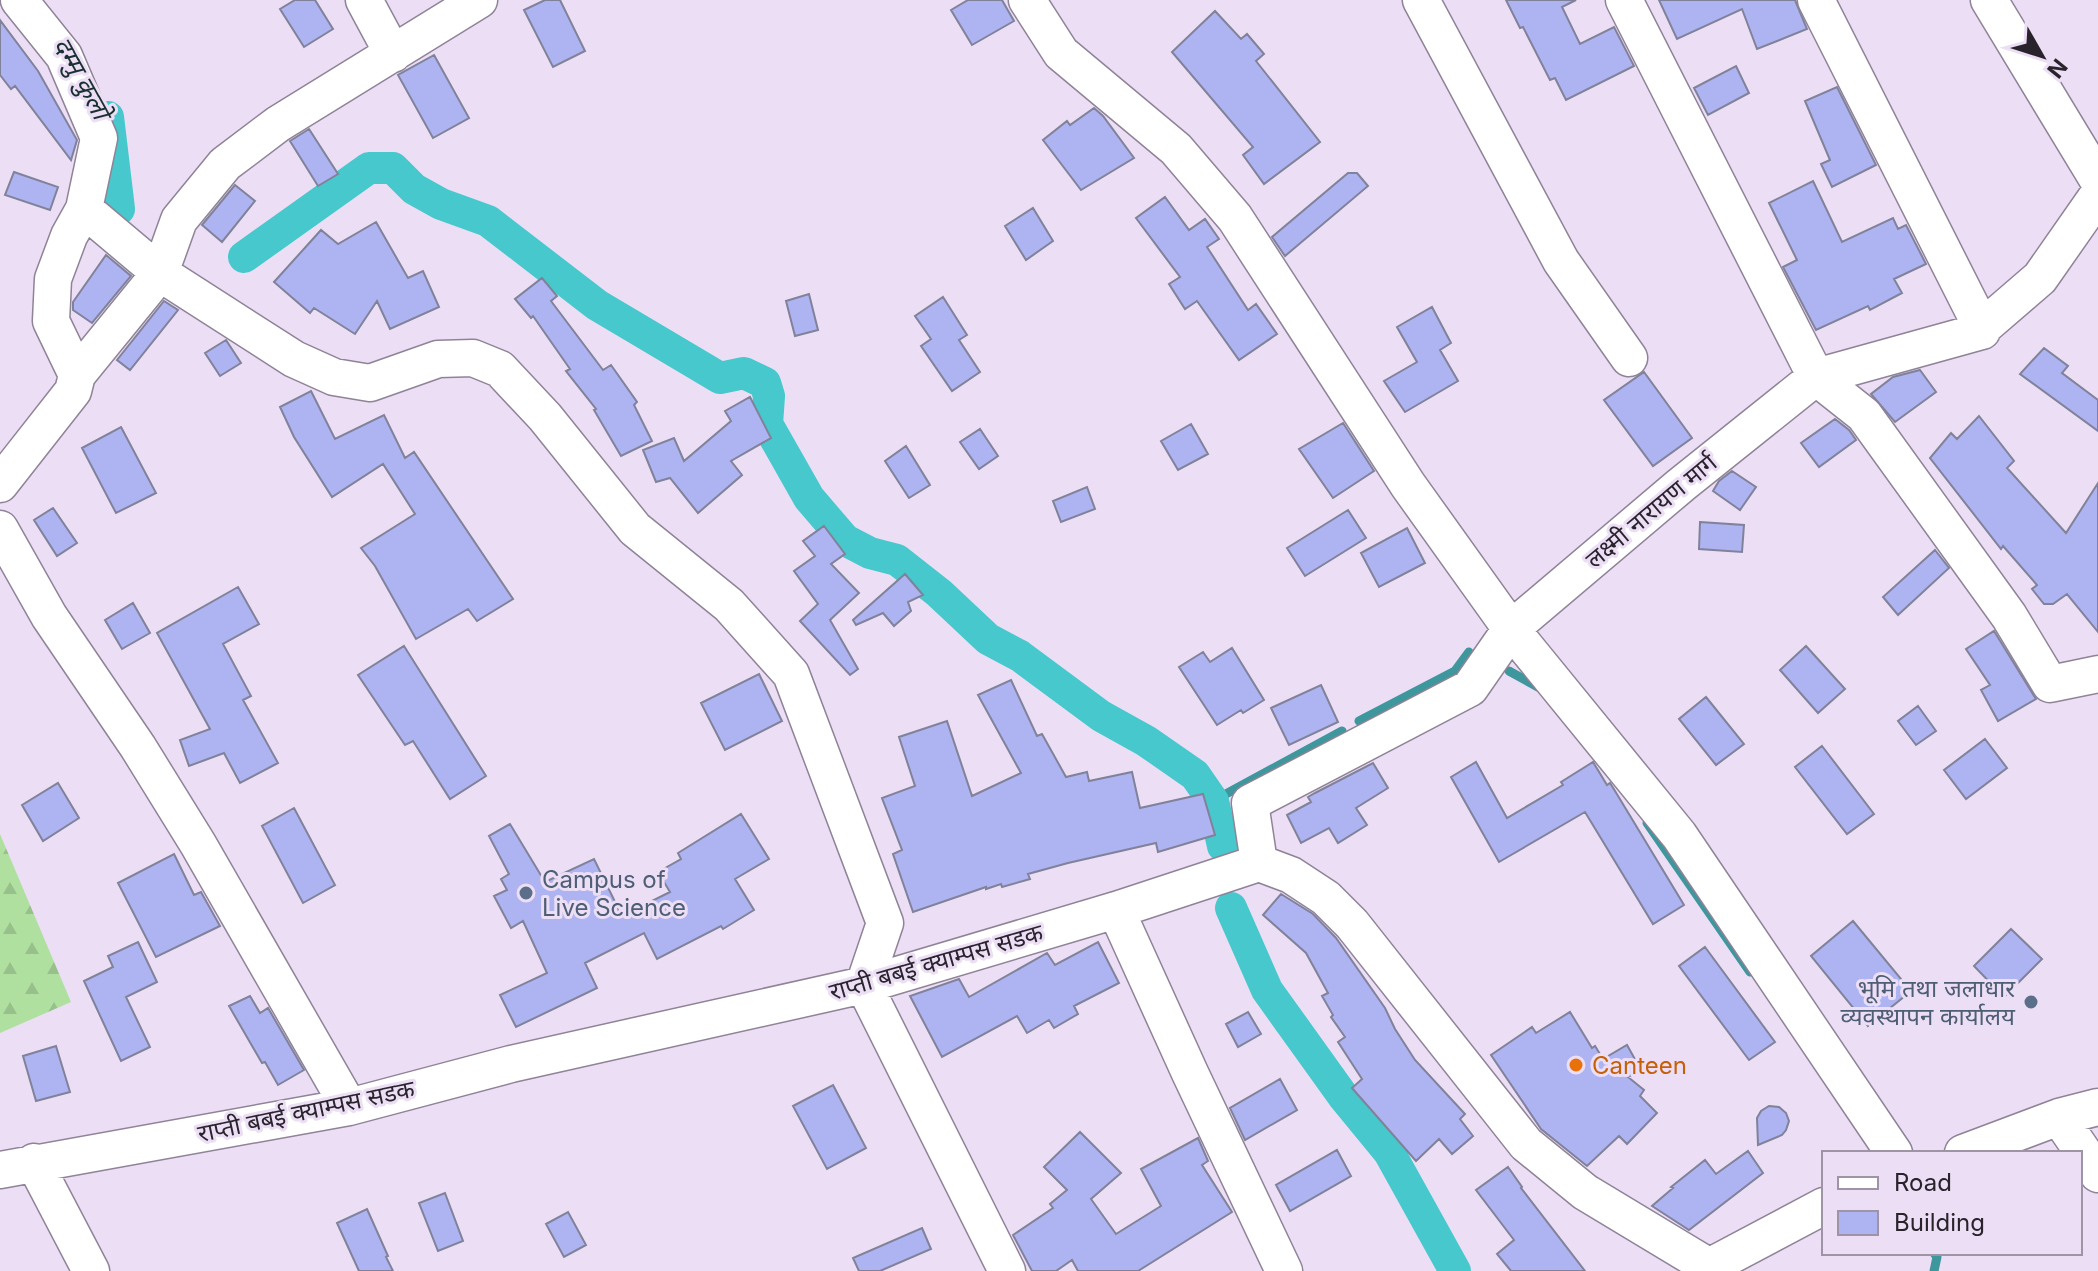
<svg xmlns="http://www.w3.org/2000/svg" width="2098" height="1271" viewBox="0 0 2098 1271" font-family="Inter,'Noto Sans Devanagari',sans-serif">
<defs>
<pattern id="forest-firs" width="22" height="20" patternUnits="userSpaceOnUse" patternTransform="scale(2)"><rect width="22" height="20" fill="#afe0a0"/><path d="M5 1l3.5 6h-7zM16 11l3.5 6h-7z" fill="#97c08a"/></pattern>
</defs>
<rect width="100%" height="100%" fill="#ecdef5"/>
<path fill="url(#forest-firs)" d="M0,834L71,1002L0,1033Z"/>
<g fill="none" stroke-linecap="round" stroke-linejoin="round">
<path stroke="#3d979c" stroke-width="9" d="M1509,671L1538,687
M1359,721L1455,671L1469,652
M1213,801L1342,731
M1647,823L1750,972
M1934,1271L1937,1257L1934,1253"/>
<path stroke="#46c8cc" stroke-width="32" d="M108,117L119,209
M244,257L369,168H393L414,189L441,204L488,221L597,305L720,378L744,373L765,383L769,396L767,424L809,498L845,540L870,553L897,560L939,593L988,639L1020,656L1101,716L1146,741L1195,775L1213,801L1223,846
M1231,908L1267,990L1343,1096L1389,1152L1455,1271"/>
</g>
<path fill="#aeb3f2" stroke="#80829a" stroke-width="2" d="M295,0H315L333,29L304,47L280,9Z
M545,0H560L585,51L553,67L524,10Z
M968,0H1002L1014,21L972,45L951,10Z
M1506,0H1576L1562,7L1580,44L1614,27L1634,66L1566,100L1555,78L1550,80L1523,27L1520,28Z
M1659,0H1795L1807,29L1757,49L1742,9L1677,39Z
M1215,11L1241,39L1247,34L1264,54L1256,61L1320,142L1264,184L1243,155L1253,147L1172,52Z
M0,20L38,71L77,140L71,160L15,86L11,89L0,75Z
M434,55L469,118L433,138L398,75Z
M1736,66L1749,93L1708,115L1694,88Z
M1837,87L1876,165L1832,187L1821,164L1830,160L1805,101Z
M1094,108L1103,116L1134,158L1081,190L1043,140L1067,121L1070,125Z
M309,129L338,174L318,186L290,141Z
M14,172L58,187L50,210L5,195Z
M1348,173H1357L1368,186L1285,256L1272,237Z
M1813,181L1842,242L1893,218L1898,229L1906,225L1926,264L1894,279L1902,293L1870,310L1868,306L1816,330L1783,267L1797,260L1769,203Z
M235,185L255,201L222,242L202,225Z
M1165,197L1189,230L1205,219L1219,239L1207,247L1248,310L1256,304L1277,334L1239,360L1197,301L1185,309L1169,284L1180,277L1136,218Z
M1033,208L1053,241L1026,260L1005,226Z
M376,222L408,278L423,271L439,307L390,329L377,301L355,334L314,308L310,313L274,282L321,230L338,244Z
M106,255L131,276L92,323L73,310V302Z
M542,278L557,296L551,301L603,370L611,365L637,402L634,405L652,441L621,456L594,410L596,409L566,371L570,369L533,316L531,318L515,299Z
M809,294L818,330L795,336L786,301Z
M943,297L967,335L959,340L980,372L952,391L921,346L931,339L915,316Z
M164,301L178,310L130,370L117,360Z
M1432,307L1451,343L1440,350L1458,381L1405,412L1384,381L1417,362L1397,327Z
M226,340L241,363L220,376L205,353Z
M2044,348L2068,366L2062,373L2098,400V431L2020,374Z
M1920,370L1936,392L1895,422L1871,394L1893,377Z
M1644,372L1692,438L1653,466L1604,400Z
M311,391L335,439L384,415L405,458L414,452L513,599L477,621L468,609L416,639L375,566L361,548L415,514L383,464L332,497L294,437L280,407Z
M750,397L771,438L731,461L742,475L698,513L670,478L656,482L643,450L674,438L684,461L731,421L725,411Z
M1979,416L2014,461L2007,468L2066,533L2098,483V632L2067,594L2053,604H2044L2032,589L2037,585L2003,546L2001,549L1930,458L1951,433L1957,439Z
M1835,419L1849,430L1856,440L1819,467L1801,443Z
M1343,423L1374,471L1333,498L1299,449Z
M1191,424L1208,454L1178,470L1161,441Z
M121,427L156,493L116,513L82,448Z
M980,429L998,456L979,469L960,442Z
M906,446L930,485L909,498L885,461Z
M1732,471L1756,487L1740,510L1713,491L1719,481Z
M1087,487L1095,509L1061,522L1053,501Z
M53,508L77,543L57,556L34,520Z
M1348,510L1366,538L1305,576L1287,548Z
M1700,522L1744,525L1742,552L1699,549Z
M824,526L845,554L831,564L859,593L830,620L858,669L850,675L800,621L818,604L794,571L815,556L803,541Z
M1407,528L1425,563L1379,587L1361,553Z
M1935,550L1949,568L1898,615L1883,597Z
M905,574L923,595L908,602L911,611L894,626L883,613L856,625L853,620Z
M238,587L259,624L223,644L251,696L243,700L278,763L240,783L224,753L189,766L180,740L210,729L157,633Z
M133,603L150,633L122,649L105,620Z
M1994,631L2036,699L1998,721L1981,690L1990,685L1966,649Z
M404,646L486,776L450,799L413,741L405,745L358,675Z
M1806,646L1845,689L1818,713L1780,670Z
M1232,648L1264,700L1243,713L1241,710L1217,725L1179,667L1203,652L1210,662Z
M759,674L782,721L725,750L701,703Z
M1011,680L1037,736L1042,734L1066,777L1087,772L1089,781L1132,772L1140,808L1203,794L1215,835L1158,852L1156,843L1068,863L1028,874L1030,879L1002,887L1001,884L986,889V887L913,912L893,854L902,850L882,798L915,786L899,737L947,721L972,796L1021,773L978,695Z
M1321,685L1338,722L1289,745L1271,708Z
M1706,697L1744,744L1716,765L1679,719Z
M1918,706L1936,731L1916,745L1898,721Z
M1985,739L2007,768L1966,799L1944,770Z
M1822,746L1874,814L1847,834L1795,767Z
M1476,762L1507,818L1563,785L1561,782L1593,762L1607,785L1610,783L1612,786L1684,905L1653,924L1585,812L1499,862L1451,777Z
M1373,763L1388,788L1356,808L1367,825L1338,843L1329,828L1301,843L1287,815L1311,802L1308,797L1315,793Z
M58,783L79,818L43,841L22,805Z
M294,808L335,885L303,903L262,826Z
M741,814L769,859L735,879L754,910L723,929L721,926L657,959L644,933L585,963L597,988L516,1027L500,995L547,973L523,921L511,928L494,896L507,890L501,879L509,874L489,836L510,824L545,882L594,859L622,916L670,892L658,872L681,859L678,853Z
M174,854L194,895L201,892L220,926L156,957L118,883Z
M1281,894L1313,914L1336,938L1385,1008L1395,1029L1415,1060L1465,1114L1460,1119L1473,1136L1452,1154L1439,1139L1416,1161L1352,1088L1362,1079L1338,1042L1345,1037L1331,1017L1333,1015L1322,996L1328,993L1306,953L1263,915Z
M1853,921L1911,991L1868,1026L1811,956Z
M2011,929L2042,959L2004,997L1974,966Z
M138,942L157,982L126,997L150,1047L121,1061L84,981L113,967L108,956Z
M1098,942L1119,983L1074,1006L1078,1014L1054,1028L1049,1020L1027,1033L1017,1016L942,1057L910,996L959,979L969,997L1047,953L1055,965Z
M1705,947L1775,1042L1749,1060L1679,966Z
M250,996L260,1013L268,1008L304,1070L278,1085L265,1062L262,1063L229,1006Z
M1248,1012L1261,1034L1238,1047L1226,1024Z
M1570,1012L1592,1048L1595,1046L1603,1059L1627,1045L1641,1070L1628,1077L1644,1090L1640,1096L1657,1113L1627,1144L1619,1136L1587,1166L1541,1129L1491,1055L1532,1027L1536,1033Z
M56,1046L70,1092L36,1101L23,1056Z
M1280,1079L1297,1110L1245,1140L1230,1108Z
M833,1085L866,1148L827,1169L793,1106Z
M1769,1106L1779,1107L1786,1113L1789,1121L1786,1130L1782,1135L1758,1145L1757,1118L1761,1111Z
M1080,1132L1121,1173L1091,1199L1116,1234L1161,1206L1141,1169L1198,1138L1208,1161L1202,1165L1232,1212L1138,1271H1078L1072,1260L1056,1271H1032L1013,1235L1053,1208L1050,1204L1067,1190L1044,1167Z
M1337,1150L1351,1176L1290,1211L1276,1185Z
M1748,1151L1763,1173L1689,1230L1652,1206L1673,1188L1671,1187L1705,1160L1716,1174Z
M1508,1167L1522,1187L1521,1188L1585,1271H1511L1497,1254L1514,1240L1476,1190Z
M445,1193L463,1241L438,1251L419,1203Z
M367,1209L388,1256L386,1257L393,1271H359L337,1223Z
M568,1212L586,1245L564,1257L546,1224Z
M922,1228L931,1249L880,1271H859L853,1258Z"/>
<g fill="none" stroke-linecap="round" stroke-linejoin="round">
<defs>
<path id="street" d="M364,0L393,54
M1027,0L1061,53L1176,149L1235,218L1408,485L1511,629L1679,835L1894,1153
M1421,0L1561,261L1629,358
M1624,0L1816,377L1864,415L2009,616L2050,684L2098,674
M1816,0L1982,328
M1989,0L2098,180
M84,209L160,273L294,359L334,377L370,383L438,359L473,358L500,369L545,417L635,529L729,605L791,674L885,923L864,985L1007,1271
M77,375L160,273L179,220L225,164L278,124L479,0
M0,484L73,391L77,375L51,321L53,279L69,236L84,209L99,138L64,56L19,0
M0,529L49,616L138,747L198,844L349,1107
M1259,863L1250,803L1470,688L1511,629L1681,485L1816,377L1982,331V328L2040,278L2098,195
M1116,910L1190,1073L1284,1271
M2059,1117L2098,1174
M1963,1153L2059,1117L2098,1107
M34,1162L91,1271
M0,1170L349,1107L511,1064L864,985L1116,910L1259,863L1291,875L1326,898L1352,924L1526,1144L1585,1192L1716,1271
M1709,1267L1824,1206"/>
</defs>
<use href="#street" stroke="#8f8398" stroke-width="39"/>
<use href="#street" stroke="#fff" stroke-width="36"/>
</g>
<g fill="#5c6f8a" stroke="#ecdef5" stroke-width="3">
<circle cx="526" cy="893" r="8"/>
<circle cx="2031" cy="1002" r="8"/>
</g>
<circle fill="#e8710a" stroke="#ecdef5" stroke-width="3" cx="1576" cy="1065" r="8"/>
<g text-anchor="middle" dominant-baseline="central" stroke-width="6" stroke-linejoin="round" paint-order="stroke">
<g font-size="24" fill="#29242c" stroke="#ecdef5">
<text transform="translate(1651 511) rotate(-40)">लक्ष्मी नारायण मार्ग</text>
<text transform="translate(936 962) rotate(-16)">राप्ती बबई क्याम्पस सडक</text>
<text transform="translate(306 1111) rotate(-12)">राप्ती बबई क्याम्पस सडक</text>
</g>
<g font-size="24" fill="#4e5e75" stroke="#ecdef5" text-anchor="start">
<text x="542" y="879">Campus of<tspan x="542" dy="28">Live Science</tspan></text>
<text x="2015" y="988" text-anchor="end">भूमि तथा जलाधार<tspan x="2015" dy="28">व्यवस्थापन कार्यालय</tspan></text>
</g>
<g font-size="24" fill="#c56008" stroke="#ecdef5" text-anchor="start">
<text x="1592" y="1065">Canteen</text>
</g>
<g font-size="26" font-style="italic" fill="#192f30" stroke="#ecdef5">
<text transform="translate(82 78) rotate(61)">दम्मु कुलो</text>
</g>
</g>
<rect x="1822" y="1151" width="260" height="104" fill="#ecdef5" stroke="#9e94a5" stroke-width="2"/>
<rect x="1838" y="1177" width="40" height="12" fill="#ffffff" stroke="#9e94a5" stroke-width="2"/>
<text x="1894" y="1191" font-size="24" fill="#29242c">Road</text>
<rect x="1838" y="1211" width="40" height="24" fill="#aeb3f2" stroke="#9e94a5" stroke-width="2"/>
<text x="1894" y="1231" font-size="24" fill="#29242c">Building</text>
<g transform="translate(2042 56) rotate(129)" stroke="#ecdef5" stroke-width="6" paint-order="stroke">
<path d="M0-6L14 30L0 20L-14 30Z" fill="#29242c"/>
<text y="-12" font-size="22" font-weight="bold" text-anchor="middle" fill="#29242c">N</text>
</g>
</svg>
